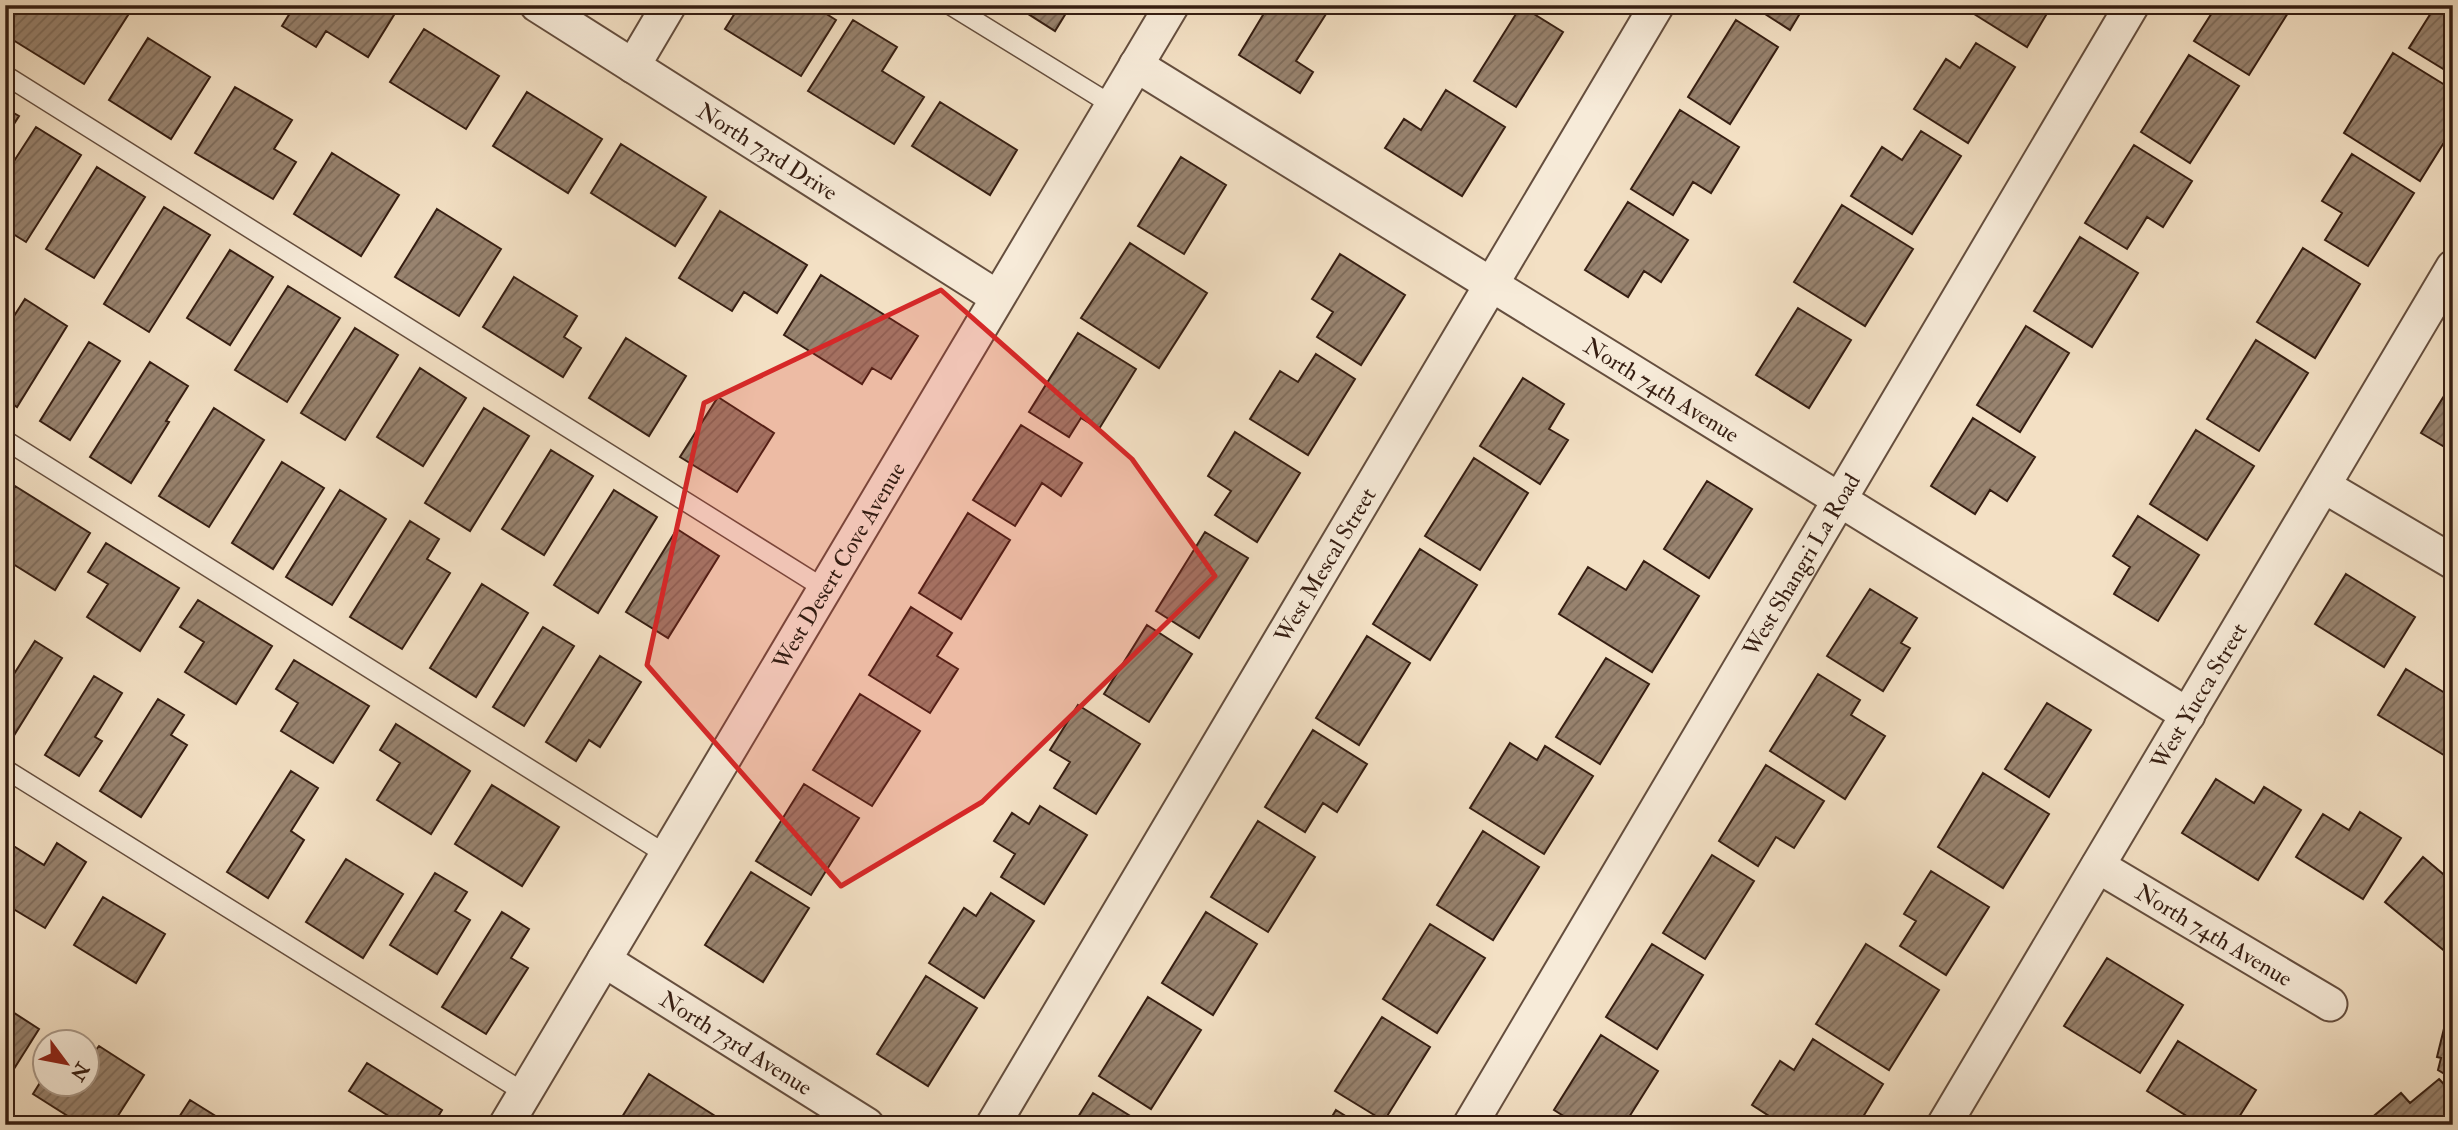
<svg xmlns="http://www.w3.org/2000/svg" width="2458" height="1130" viewBox="0 0 2458 1130" font-family="'IM FELL Double Pica',serif">
<defs>
<pattern id="building-hatch" width="6" height="6" patternUnits="userSpaceOnUse" patternTransform="scale(1.75)"><rect width="6" height="6" fill="#98836f"/><path d="M-1 1l2-2M0 6l6-6M5 7l2-2" fill="none" stroke="#7d6b5a"/></pattern>
</defs>
<rect width="100%" height="100%" fill="#f3e0c4"/>
<filter id="stains"><feTurbulence type="fractalNoise" baseFrequency=".00286" numOctaves="4"/><feColorMatrix values="0 0 0 0 .2 0 0 0 0 .09 0 0 0 0 .02 0 0 0 .5 -.17"/></filter>
<radialGradient id="worn" r=".72"><stop offset=".6" stop-color="#630" stop-opacity="0"/><stop offset="1" stop-color="#630" stop-opacity=".3"/></radialGradient>
<path fill="url(#building-hatch)" stroke="#361e12" stroke-width="2" d="M20,5H111L128,15L84,84L5,35V30Z
M295,5H389L397,10L368,57L326,31L316,47L282,26Z
M740,5H812L836,20L801,76L725,29Z
M1014,5H1071L1055,31Z
M1269,5H1313L1326,14L1296,61L1313,72L1300,93L1239,55Z
M1751,5H1805L1790,30Z
M1979,5H2052L2027,47L1974,14Z
M2217,5H2293L2249,75L2194,41Z
M2436,5H2453V75L2409,48Z
M1521,6L1563,32L1516,107L1474,81Z
M853,20L897,47L882,71L924,97L894,144L808,91Z
M1736,20L1778,47L1730,124L1688,97Z
M424,29L499,76L466,129L390,82Z
M148,38L210,77L171,139L109,100Z
M1976,43L2015,67L1968,143L1914,109L1946,59L1960,68Z
M2393,53L2453,90V128L2420,181L2344,133Z
M2189,55L2239,86L2190,163L2141,132Z
M235,87L292,120L274,149L296,162L273,199L195,153Z
M1446,90L1505,127L1462,196L1385,148L1404,119L1421,130Z
M527,92L602,139L568,193L493,146Z
M940,102L1017,150L990,195L912,146Z
M5,108L19,116L5,138Z
M1680,110L1739,147L1711,193L1693,182L1673,215L1631,189Z
M36,127L81,155L26,242L5,229V175Z
M1921,131L1961,156L1912,234L1851,196L1882,147L1902,160Z
M621,144L706,197L675,246L591,193Z
M2134,145L2192,181L2163,227L2147,217L2127,249L2085,223Z
M332,153L399,195L361,256L294,214Z
M2352,154L2414,193L2368,266L2325,240L2342,213L2322,201Z
M1181,157L1226,185L1184,254L1138,226Z
M97,167L145,197L94,278L46,249Z
M1628,202L1688,240L1661,282L1644,271L1628,297L1585,270Z
M1842,205L1913,249L1865,326L1794,282Z
M164,207L210,235L149,332L104,304Z
M437,209L501,249L459,316L395,277Z
M720,211L807,265L777,313L744,292L732,311L679,278Z
M2080,237L2138,273L2092,347L2034,311Z
M1130,243L1207,293L1159,368L1081,318Z
M2303,248L2360,284L2315,358L2257,322Z
M230,250L273,277L230,345L187,318Z
M1340,254L1405,295L1361,365L1317,337L1333,312L1312,299Z
M821,275L918,336L891,379L872,368L862,384L784,335Z
M514,277L577,316L564,337L581,348L563,377L483,327Z
M288,286L340,318L287,402L235,370Z
M25,299L67,326L17,407L5,399V330Z
M1798,308L1851,340L1809,408L1756,375Z
M2026,326L2069,353L2020,432L1977,405Z
M355,328L398,355L345,440L301,413Z
M1078,333L1136,369L1099,429L1081,418L1069,437L1029,412Z
M626,338L686,376L649,436L589,398Z
M2256,340L2308,373L2259,451L2207,419Z
M89,342L120,361L70,440L40,421Z
M1316,354L1355,379L1308,455L1250,419L1280,371L1298,382Z
M150,362L188,386L166,421L169,422L131,483L90,457Z
M420,368L466,398L423,466L377,437Z
M1523,378L1564,404L1549,429L1568,440L1540,484L1480,446Z
M2449,388L2453,391V452L2421,433Z
M718,397L774,433L737,492L680,457Z
M214,408L264,440L209,527L159,496Z
M484,408L529,436L470,531L425,503Z
M1973,418L2035,457L2007,501L1990,490L1975,514L1931,486Z
M1021,425L1082,463L1061,496L1042,483L1015,526L973,500Z
M2196,430L2254,466L2207,540L2150,504Z
M1235,432L1300,473L1257,542L1215,515L1231,491L1208,476Z
M551,450L593,476L544,555L502,529Z
M1474,458L1528,493L1480,570L1425,536Z
M282,462L324,488L273,569L232,543Z
M1707,481L1752,509L1709,578L1664,549Z
M15,486L90,533L55,590L5,559V532L10,525L5,522V501Z
M340,490L386,519L332,605L286,577Z
M614,490L657,517L598,613L554,585Z
M968,513L1010,540L961,619L919,593Z
M2138,516L2199,555L2158,621L2114,594L2130,567L2113,556Z
M410,521L439,539L427,559L450,573L402,649L350,617Z
M677,529L719,556L668,638L626,612Z
M1205,532L1248,558L1199,638L1156,611Z
M106,543L179,588L140,651L87,617L108,584L88,572Z
M1420,549L1477,585L1430,660L1373,624Z
M1644,561L1699,596L1652,672L1559,614L1588,567L1626,590Z
M2346,574L2415,617L2384,667L2315,624Z
M482,584L528,613L476,697L430,668Z
M1870,589L1917,618L1901,643L1910,648L1883,691L1827,656Z
M198,600L272,646L236,704L185,672L204,642L180,627Z
M911,607L952,633L937,656L958,669L930,713L869,675Z
M1147,625L1192,654L1149,722L1104,694Z
M543,627L574,646L524,726L493,707Z
M1367,636L1410,663L1359,745L1316,718Z
M35,641L62,658L13,737L5,732V688Z
M600,656L641,682L600,747L589,740L576,761L546,742Z
M1606,658L1649,684L1600,764L1556,737Z
M294,660L369,706L333,763L281,731L298,703L276,689Z
M2406,669L2453,698V748L2447,757L2378,715Z
M1818,674L1860,700L1851,715L1885,736L1845,799L1770,751Z
M94,676L122,693L95,737L102,741L79,776L45,755Z
M860,694L920,731L872,806L813,770Z
M158,699L184,715L171,735L187,745L141,817L100,791Z
M2047,703L2091,730L2049,797L2005,769Z
M1078,705L1140,744L1096,814L1054,788L1070,762L1050,750Z
M396,724L470,771L431,834L377,800L400,763L380,750Z
M1313,730L1367,764L1337,812L1323,803L1305,832L1265,807Z
M1510,743L1537,760L1545,746L1593,776L1544,854L1470,808Z
M1766,765L1824,801L1794,848L1776,837L1758,866L1719,841Z
M291,771L318,788L291,831L304,840L268,898L227,872Z
M1983,773L2049,814L2003,888L1938,847Z
M2216,779L2254,803L2264,787L2301,810L2258,880L2182,833Z
M804,784L859,818L811,895L756,861Z
M492,785L559,827L522,886L455,844Z
M1040,806L1087,835L1044,904L1001,877L1015,854L994,841L1012,813L1029,824Z
M2360,812L2401,838L2363,899L2296,857L2323,814L2349,830Z
M1258,821L1315,857L1268,932L1211,897Z
M1483,831L1539,867L1493,940L1437,905Z
M57,843L86,862L45,928L5,904V856L12,845L44,865Z
M1712,855L1754,881L1705,959L1663,933Z
M2423,857L2449,879L2453,874V958L2385,902Z
M346,859L403,894L363,958L306,922Z
M1931,871L1989,907L1946,975L1900,946L1916,921L1904,914Z
M751,872L809,908L763,982L705,945Z
M435,873L467,892L455,911L470,920L437,974L390,945Z
M991,893L1034,921L984,998L929,963L964,908L976,916Z
M103,897L165,934L136,983L74,945Z
M502,912L529,929L511,958L528,968L486,1034L442,1007Z
M1206,912L1257,944L1213,1015L1162,983Z
M1430,924L1485,958L1437,1033L1383,999Z
M1652,944L1703,975L1657,1049L1606,1017Z
M1866,944L1939,990L1889,1070L1816,1024Z
M2107,958L2183,1005L2140,1073L2064,1026Z
M926,976L977,1008L928,1086L877,1054Z
M2453,992V1079L2438,1070L2441,1058L2437,1057Z
M1148,997L1201,1030L1151,1109L1099,1076Z
M5,1007L39,1029L7,1080L5,1079Z
M1382,1017L1430,1047L1384,1121L1335,1091Z
M1601,1035L1658,1071L1624,1125H1578L1554,1110Z
M1813,1039L1883,1084L1858,1125H1783L1752,1105L1780,1061L1794,1070Z
M2178,1041L2256,1090L2234,1125H2201L2147,1091Z
M99,1046L144,1075L112,1125H82L33,1094L46,1073V1084H88V1060Z
M367,1063L442,1110L433,1125H403L349,1091Z
M649,1074L723,1121L720,1125H617Z
M2439,1079L2453,1094V1125H2363L2401,1093L2410,1103Z
M1093,1093L1145,1125H1073Z
M190,1100L230,1125H174Z
M1336,1110L1360,1125H1327Z
M2255,1117L2282,1125H2253Z"/>
<g fill="none" stroke-linecap="round" stroke-linejoin="round">
<defs>
<path id="service" d="M950,5L1112,105
M5,75L825,589
M5,440L667,855
M5,769L525,1093"/>
<g id="minor">
<path id="s1" d="M537,5L997,297"/>
<path id="s2" d="M1136,65L2188,715"/>
<path d="M633,66L669,5"/>
<path d="M2324,486L2453,562"/>
<path id="s3" d="M2098,866L2330,1004"/>
<path id="s4" d="M604,960L867,1125"/>
<path id="s5" d="M506,1125L1172,5"/>
<path id="s6" d="M993,1125L1657,5"/>
<path id="s7" d="M1470,1125L2132,5"/>
<path id="s8" d="M1944,1125L2453,267"/>
</g>
</defs>
<use href="#service" stroke="#654e3e" stroke-width="21"/>
<use href="#minor" stroke="#654e3e" stroke-width="37"/>
<use href="#service" stroke="#f7ebd9" stroke-width="18"/>
<use href="#minor" stroke="#f7ebd9" stroke-width="33"/>
</g>
<path fill="#d62828" fill-opacity="0.2" stroke="#d62828" stroke-width="5" stroke-linejoin="round" d="M941,290L1132,459L1215,576L982,802L841,886L647,665L704,403Z"/>
<g text-anchor="middle" dominant-baseline="central" stroke-width="6" stroke-linejoin="round" paint-order="stroke">
<g font-size="23" fill="#361e12" stroke="#f7ebd9">
<text stroke="none"><textPath href="#s1" startOffset="273">North 73rd Drive</textPath></text>
<text stroke="none"><textPath href="#s2" startOffset="618">North 74th Avenue</textPath></text>
<text stroke="none"><textPath href="#s5" startOffset="651">West Desert Cove Avenue</textPath></text>
<text stroke="none"><textPath href="#s6" startOffset="651">West Mescal Street</textPath></text>
<text stroke="none"><textPath href="#s7" startOffset="651">West Shangri La Road</textPath></text>
<text stroke="none"><textPath href="#s8" startOffset="499">West Yucca Street</textPath></text>
<text stroke="none"><textPath href="#s3" startOffset="135">North 74th Avenue</textPath></text>
<text stroke="none"><textPath href="#s4" startOffset="156">North 73rd Avenue</textPath></text>
</g>
</g>
<rect width="2458" height="1130" fill="none" stroke="#f3e0c4" stroke-width="28"/>
<rect x="7" y="7" width="2444" height="1116" fill="none" stroke="#361e12" stroke-width="3.5"/>
<rect x="14" y="14" width="2430" height="1102" fill="none" stroke="#361e12" stroke-width="2"/>
<g transform="translate(66 1063) rotate(122)"><circle r="33" fill="#f7ebd9" stroke="#aa9989" stroke-width="2"/>
<path d="M0-5L12 26L0 18L-12 26Z" fill="#8f2418"/>
<text y="-10" font-size="19" font-weight="bold" text-anchor="middle" fill="#361e12">N</text>
</g>
<rect width="100%" height="100%" filter="url(#stains)"/>
<rect width="100%" height="100%" fill="url(#worn)"/>
</svg>
